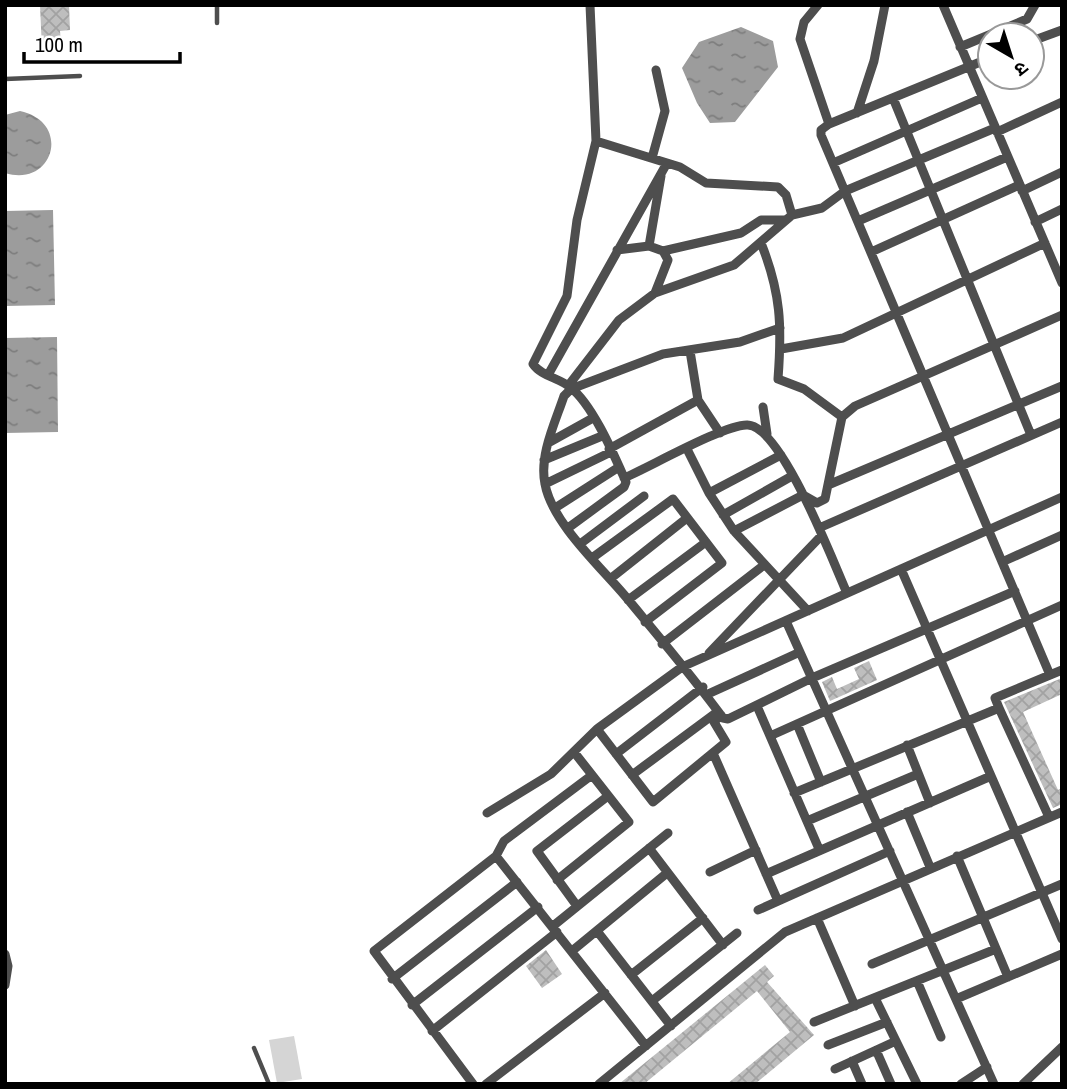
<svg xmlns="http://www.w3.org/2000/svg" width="1067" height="1089" viewBox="0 0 1067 1089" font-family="'Archivo Narrow','Noto Sans Devanagari',sans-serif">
<defs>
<pattern id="water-ripples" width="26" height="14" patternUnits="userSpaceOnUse" patternTransform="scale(1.75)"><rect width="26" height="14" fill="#9c9c9c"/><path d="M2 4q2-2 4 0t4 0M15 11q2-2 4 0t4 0" fill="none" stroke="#7d7d7d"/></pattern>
<pattern id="building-cross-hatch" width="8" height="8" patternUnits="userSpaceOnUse" patternTransform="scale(1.75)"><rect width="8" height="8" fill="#bebebe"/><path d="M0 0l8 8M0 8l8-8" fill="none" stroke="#a2a2a2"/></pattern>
</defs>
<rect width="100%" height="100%" fill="#fff"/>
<path fill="#d5d5d5" d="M294,1036L302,1079L277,1083L269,1040Z"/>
<path fill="url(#water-ripples)" d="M741,27L773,41L778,67L735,122L710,123L697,103L682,68L699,42Z
M20,111C72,122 54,188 5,173V115Z
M53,210L55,305L5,306V211Z
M57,337L58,432L5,433V338Z"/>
<path fill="url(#building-cross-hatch)" d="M40,5H69L70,30L60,31L61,43L52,44L53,49L42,50Z
M869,661L877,680L830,701L822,682L832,677L837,689L859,679L854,668Z
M1062,678V694L1023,712L1058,790L1062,788V804L1053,808L1004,702Z
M546,950L562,974L542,988L526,966Z
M765,965L774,976L767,982L814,1035L755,1084H727L790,1032L757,991L644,1084H619Z"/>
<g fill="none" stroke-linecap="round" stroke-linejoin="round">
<path stroke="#4e4e4e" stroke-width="4.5" d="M217,23V5
M5,79L80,76
M254,1048L269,1084"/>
<path stroke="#4e4e4e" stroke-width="9" d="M818,5L804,22L800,39L829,124
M943,5L1062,283
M1032,41L1062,30
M960,47L1027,19L1035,5
M990,58L829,124L821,130V135L1050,675
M893,98L1031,435
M857,113L874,61L885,5
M997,132L1062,102
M596,141L680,167L706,183L778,187L786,195L792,215
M652,158L665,111L656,70
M833,163L982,98
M1022,191L1062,172
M858,221L1007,157
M1035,222L1062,209
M761,243C781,293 782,326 778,379L804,389L842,417
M649,246L661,176
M617,250L649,246L663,251L668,260L655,293
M663,251L741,233L761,220H784
M871,252L1019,185
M780,328L740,342L663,354L571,389L564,396C555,423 539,455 545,484C552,523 601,567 626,597C659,637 693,677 723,718L728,719L812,678L1015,591
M781,349L843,338L1045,243
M690,351L698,400L720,433
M548,375L667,163
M568,386L619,320L655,293L734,265L792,215L822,208L845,191L995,128
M763,407L767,434
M548,443L593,418
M609,449L698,400
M687,449L709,493L734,531L808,611
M544,460L602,436
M624,478C648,468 727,423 748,425C782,427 833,562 847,593
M545,484L611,452
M828,485L1062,386
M709,493L781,455
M555,508L619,467
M723,515L792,476
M568,528L624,487L626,482C614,455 593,405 570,387C559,378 541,376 533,364L567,296L577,220L596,141L590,5
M819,528L1062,422
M734,531L803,495L817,503L825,499L842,417L855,406L1062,315
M580,544L644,496
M592,558L673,499L722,563L645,622
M1002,562L1062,535
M901,569L1062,939
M610,579L687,518
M628,600L706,542
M786,621L994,1084
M662,644L764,565
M709,653L822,535
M708,694L800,652
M757,706L819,849
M999,708L1049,817
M721,715L714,722L726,742L653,802L597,729L682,667L1062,497
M797,724L821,782
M770,736L1062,605
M907,745L930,803
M713,753L778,901
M616,754L703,687
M632,775L717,712
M794,793L999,708L995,698L1062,670
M907,812L930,867
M487,813L551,774L597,729
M807,821L918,774
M649,848L723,945
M496,856L504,841L592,775
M957,856L1008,977
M710,872L756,850
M766,874L991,776
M557,880L629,822L574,752
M577,906L537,851L608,796
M758,910L890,851
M817,918L855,1006
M553,926L668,833
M597,931L671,1026
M572,951L667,873
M5,954L8,966L5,985
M872,964L1062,884
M631,975L703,918
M392,979L517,882
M917,981L941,1037
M875,998L917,1084
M956,999L1062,954
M652,1001L737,933
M412,1005L538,907
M814,1022L996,949
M432,1031L557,932
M828,1045L887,1022
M876,1050L891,1084
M852,1061L862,1084
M835,1069L896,1041
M473,1084L374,951L496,856L646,1046
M486,1084L605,993
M599,1084L785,932L1062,812
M961,1084L987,1067
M1023,1084L1062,1047"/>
</g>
<rect width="1067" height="1089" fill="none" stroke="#000000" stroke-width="14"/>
<g transform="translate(1011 56) rotate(141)"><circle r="33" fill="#ffffff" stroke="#999999" stroke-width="2"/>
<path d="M0-5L12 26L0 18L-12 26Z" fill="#000000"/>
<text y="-10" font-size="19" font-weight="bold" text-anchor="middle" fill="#000000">उ</text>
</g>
<path d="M24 52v10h156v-10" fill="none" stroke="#000000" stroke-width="3.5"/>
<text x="35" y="52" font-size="21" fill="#000000" stroke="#ffffff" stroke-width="5" paint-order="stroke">100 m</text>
</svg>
